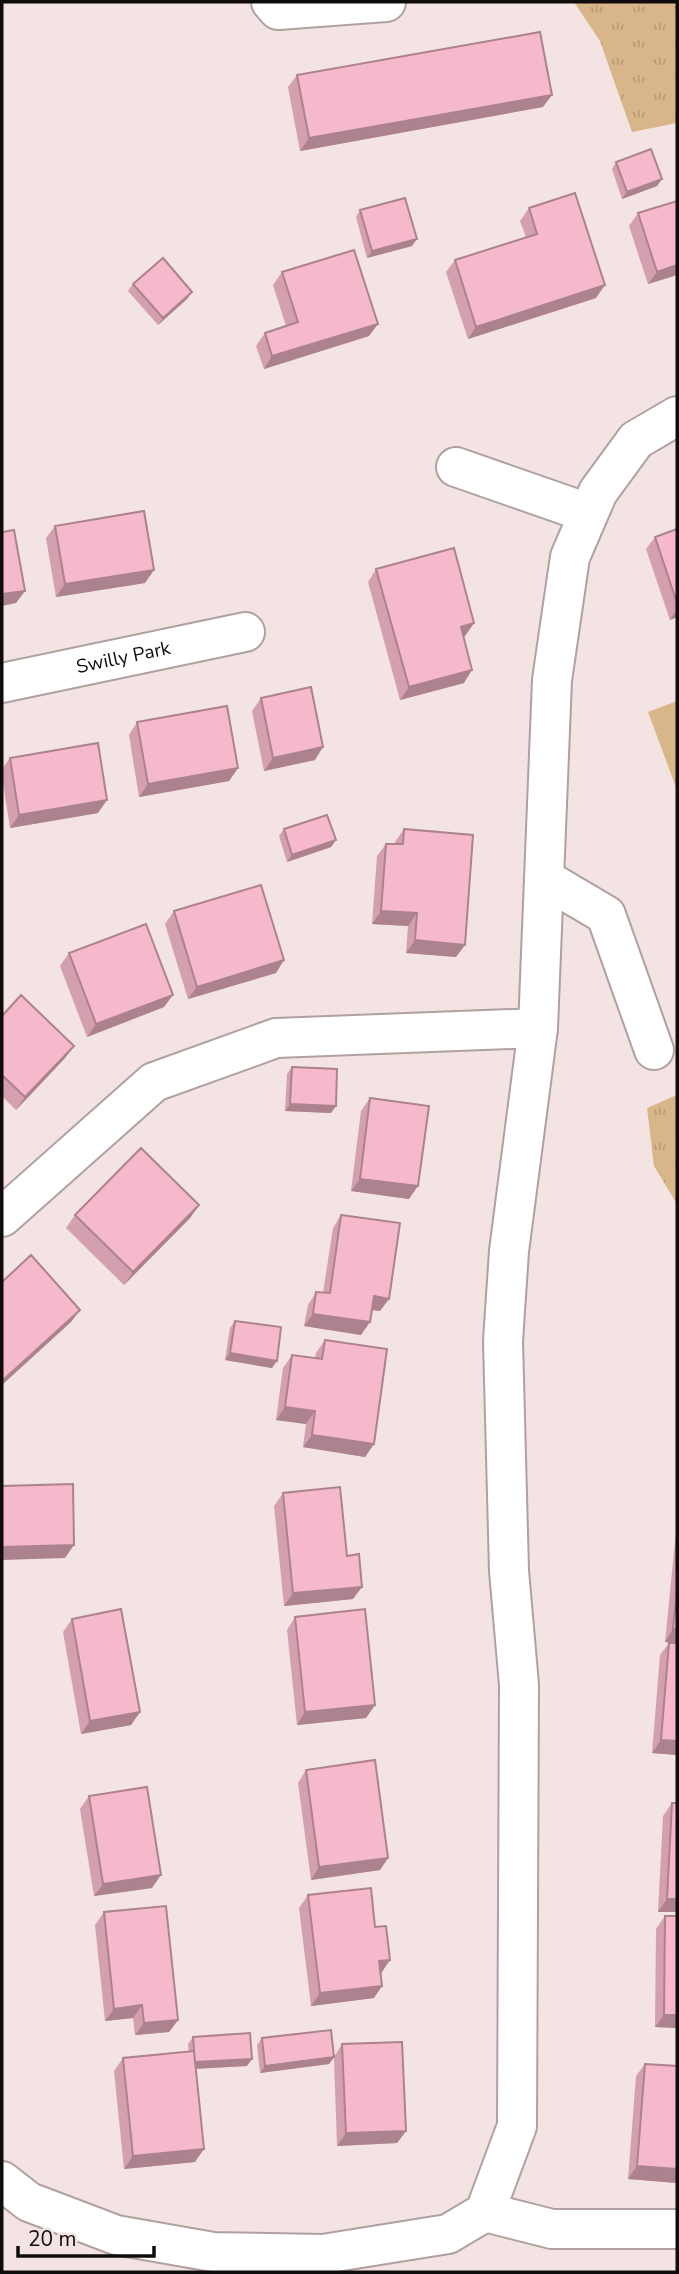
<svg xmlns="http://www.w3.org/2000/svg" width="679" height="2274" viewBox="0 0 679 2274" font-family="'Nunito Sans',sans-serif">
<defs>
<pattern id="grass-tufts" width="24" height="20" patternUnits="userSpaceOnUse" patternTransform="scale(1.75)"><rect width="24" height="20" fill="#d9b689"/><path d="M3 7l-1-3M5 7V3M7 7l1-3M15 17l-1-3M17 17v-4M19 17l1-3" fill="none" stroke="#b99b75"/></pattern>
</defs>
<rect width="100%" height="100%" fill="#f3e3e2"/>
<path fill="url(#grass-tufts)" d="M574,2H677V123L632,132L600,41Z
M677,1095V1204L654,1166L647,1108Z"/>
<path fill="#d9b689" d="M677,701V790L648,712Z"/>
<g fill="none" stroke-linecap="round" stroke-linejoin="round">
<defs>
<g id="minor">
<path d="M271,2L278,10L386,2"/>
<path d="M456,467L588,513"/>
<path id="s1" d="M2,683L245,632"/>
<path d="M545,879L606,915L654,1050"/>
<path d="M2,1217L154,1082L276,1038L538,1028"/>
<path d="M2,2181L29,2202L116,2235L213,2252L323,2254L448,2234L485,2212L517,2126L519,1685L509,1571L503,1341L509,1251L538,1028L552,680L570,557L598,492L636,440L677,416"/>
<path d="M485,2212L552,2229H677"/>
</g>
</defs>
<use href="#minor" stroke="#b0a1a0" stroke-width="42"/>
<use href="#minor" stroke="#fff" stroke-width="38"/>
</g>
<path fill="#d49faf" d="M297,75L543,107L300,151L288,87Z
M616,162L662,179L657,186L622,199L612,169Z
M677,201V275L648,284L629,226L638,213Z
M529,208L596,298L468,339L446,272L455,260L526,237L520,221Z
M360,210L412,246L367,258L356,217Z
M282,272L369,336L264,369L256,346L265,333L286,326L273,285Z
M133,284L192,292L187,299L158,325L128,291Z
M55,526L145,583L56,597L46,538Z
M677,529V617L670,620L646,549L655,537Z
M376,569L474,623L465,636H463L464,683L400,700L368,582Z
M261,698L315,760L264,771L252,711Z
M137,722L238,768L229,781L139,797L129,735Z
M10,758L98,813L10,828L2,776V769Z
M284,829L336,840L331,847L287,862L279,836Z
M404,829L456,957L406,953L408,926L372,924L377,856L386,844H395V842Z
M174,911L276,973L188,999L165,924Z
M69,953L164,1007L87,1037L60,966Z
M2,1016L65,1058L16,1110L2,1096Z
M292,1067L331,1113L285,1111L287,1074Z
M370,1098L409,1199L351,1191L361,1111Z
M199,1205L190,1218L124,1285L66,1228L75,1215Z
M341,1215L380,1311L372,1310L361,1335L304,1326L308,1305L316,1292L323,1293L333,1228Z
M235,1321L272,1368L225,1360L230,1328Z
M325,1340L374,1444L365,1457L303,1447L306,1424L276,1420L283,1368L292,1355L315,1359L316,1353Z
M283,1493L347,1556L353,1599L284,1606L274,1506Z
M677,1522V1643L665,1642Z
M295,1617L375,1705L366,1718L297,1725L287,1630Z
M72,1619L140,1712L131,1725L81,1734L63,1632Z
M669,1643L677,1755L652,1753L660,1655Z
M306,1770L388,1858L380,1870L311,1880L298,1783Z
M89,1796L152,1888L94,1896L80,1809Z
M672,1803H677V1912H658L663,1816Z
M308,1895L382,1972L374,1998L311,2006L299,1908Z
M104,1912L178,2020L169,2032L135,2035L133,2018L105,2021L95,1925Z
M665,1916L677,2028L655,2027L656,1929Z
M193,2037L247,2066L196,2069L195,2162L124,2169L114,2071L123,2058L189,2052L188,2044Z
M262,2038L334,2057L342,2044L406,2131L397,2143L337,2146L334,2058L329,2064L260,2073L257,2045Z
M645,2064L677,2066V2183L628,2179L636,2076Z"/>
<path fill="#ac828e" d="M552,95L543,107L300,151L309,138Z
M662,179L657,186L622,199L627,192Z
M417,239L412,246L367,258L372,251Z
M677,265V275L648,284L657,272Z
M605,285L596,298L468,339L476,327Z
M192,292L187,299L158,325L163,318Z
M378,324L369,336L264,369L272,356Z
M154,570L145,583L56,597L65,584Z
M25,591L16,603L2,606V594Z
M677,609V617L670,620Z
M474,623L465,636L452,640L461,627Z
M472,670L464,683L400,700L409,687Z
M323,747L315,760L264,771L273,758Z
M238,768L229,781L139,797L148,784Z
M107,800L98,813L10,828L19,815Z
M336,840L331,847L287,862L292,855Z
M381,911L417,913L408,926L372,924Z
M415,940L465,945L456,957L406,953Z
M284,960L276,973L188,999L197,987Z
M173,995L164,1007L87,1037L96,1024Z
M74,1046L65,1058L16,1110L25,1097Z
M290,1104L336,1106L331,1113L285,1111Z
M360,1179L418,1186L409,1199L351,1191Z
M199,1205L190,1218L124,1285L133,1272Z
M374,1296L389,1299L380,1311L365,1309Z
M80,1310L71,1322L2,1385V1381Z
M313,1314L370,1322L361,1335L304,1326Z
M230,1353L277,1361L272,1368L225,1360Z
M285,1407L315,1411L306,1424L276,1420Z
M312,1435L374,1444L365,1457L303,1447Z
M74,1545L65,1558L2,1560V1547Z
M362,1587L353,1599L284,1606L293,1593Z
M673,1629H677V1643L665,1642Z
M375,1705L366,1718L297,1725L305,1712Z
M140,1712L131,1725L81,1734L90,1721Z
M661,1740L677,1741V1755L652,1753Z
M388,1858L380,1870L311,1880L319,1867Z
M161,1875L152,1888L94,1896L103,1884Z
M667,1899H677V1912H658Z
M390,1960L382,1972L370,1973L379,1961Z
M382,1986L374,1998L311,2006L320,1993Z
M142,2005L133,2018L105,2021L114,2009Z
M664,2015H677V2028L655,2027Z
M178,2020L169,2032L135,2035L144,2023Z
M334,2057L329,2064L260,2073L265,2066Z
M252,2059L247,2066L190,2069L195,2062Z
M406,2131L397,2143L337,2146L346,2133Z
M204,2149L195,2162L124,2169L133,2156Z
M637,2166L677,2169V2183L628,2179Z"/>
<path fill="#f6b9cb" stroke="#ac828e" stroke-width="2" d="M540,32L552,95L309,138L297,75Z
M651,149L662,179L627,192L616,162Z
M575,193L605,285L476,327L455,260L537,234L529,208Z
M405,198L417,239L372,251L360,210Z
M677,201V265L657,272L638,213Z
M354,250L378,324L272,356L265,333L298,322L282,272Z
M163,258L192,292L163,318L133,284Z
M144,511L154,570L65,584L55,526Z
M677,529V603L655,537Z
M14,530L25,591L2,594V532Z
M454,548L474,623L461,627L472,670L409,687L376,569Z
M311,687L323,747L273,758L261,698Z
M227,706L238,768L148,784L137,722Z
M98,743L107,800L19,815L10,758Z
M327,815L336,840L292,855L284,829Z
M404,829L473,835L465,945L415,940L417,913L381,911L386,844H403Z
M261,885L284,960L197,987L174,911Z
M146,924L173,995L96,1024L69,953Z
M21,995L74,1046L25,1097L2,1075V1016Z
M292,1067L337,1069L336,1106L290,1104Z
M370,1098L429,1106L418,1186L360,1179Z
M141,1148L199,1205L133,1272L75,1215Z
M341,1215L400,1223L389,1299L374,1296L370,1322L313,1314L316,1292L330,1293Z
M31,1255L80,1310L2,1381V1282Z
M235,1321L281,1327L277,1361L230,1353Z
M325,1340L387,1349L374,1444L312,1435L315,1411L285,1407L292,1355L322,1359Z
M73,1484L74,1545L2,1547V1486Z
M340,1487L347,1556L359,1554L362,1587L293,1593L283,1493Z
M677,1591V1629H673Z
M121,1609L140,1712L90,1721L72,1619Z
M365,1609L375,1705L305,1712L295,1617Z
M669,1643H677V1741L661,1740Z
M375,1760L388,1858L319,1867L306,1770Z
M147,1787L161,1875L103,1884L89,1796Z
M672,1803H677V1899H667Z
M371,1888L375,1927L386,1926L390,1960L379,1961L382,1986L320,1993L308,1895Z
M166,1906L178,2020L144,2023L142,2005L114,2009L104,1912Z
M665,1916H677V2015H664Z
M331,2030L334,2057L265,2066L262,2038Z
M250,2033L252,2059L195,2062L193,2037Z
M402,2042L406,2131L346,2133L342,2044Z
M194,2051L204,2149L133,2156L123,2058Z
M645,2064L677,2066V2169L637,2166Z"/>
<g text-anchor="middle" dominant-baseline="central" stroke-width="5" stroke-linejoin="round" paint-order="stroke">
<g font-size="19" fill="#110c0c" stroke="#f3e3e2">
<text stroke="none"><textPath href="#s1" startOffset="124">Swilly Park</textPath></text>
</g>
</g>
<rect width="679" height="2274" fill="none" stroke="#110c0c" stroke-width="7"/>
<path d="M18 2246v10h136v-10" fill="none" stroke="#110c0c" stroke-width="3.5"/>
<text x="28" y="2246" font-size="21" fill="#110c0c" stroke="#f3e3e2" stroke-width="5" paint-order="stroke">20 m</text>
</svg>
